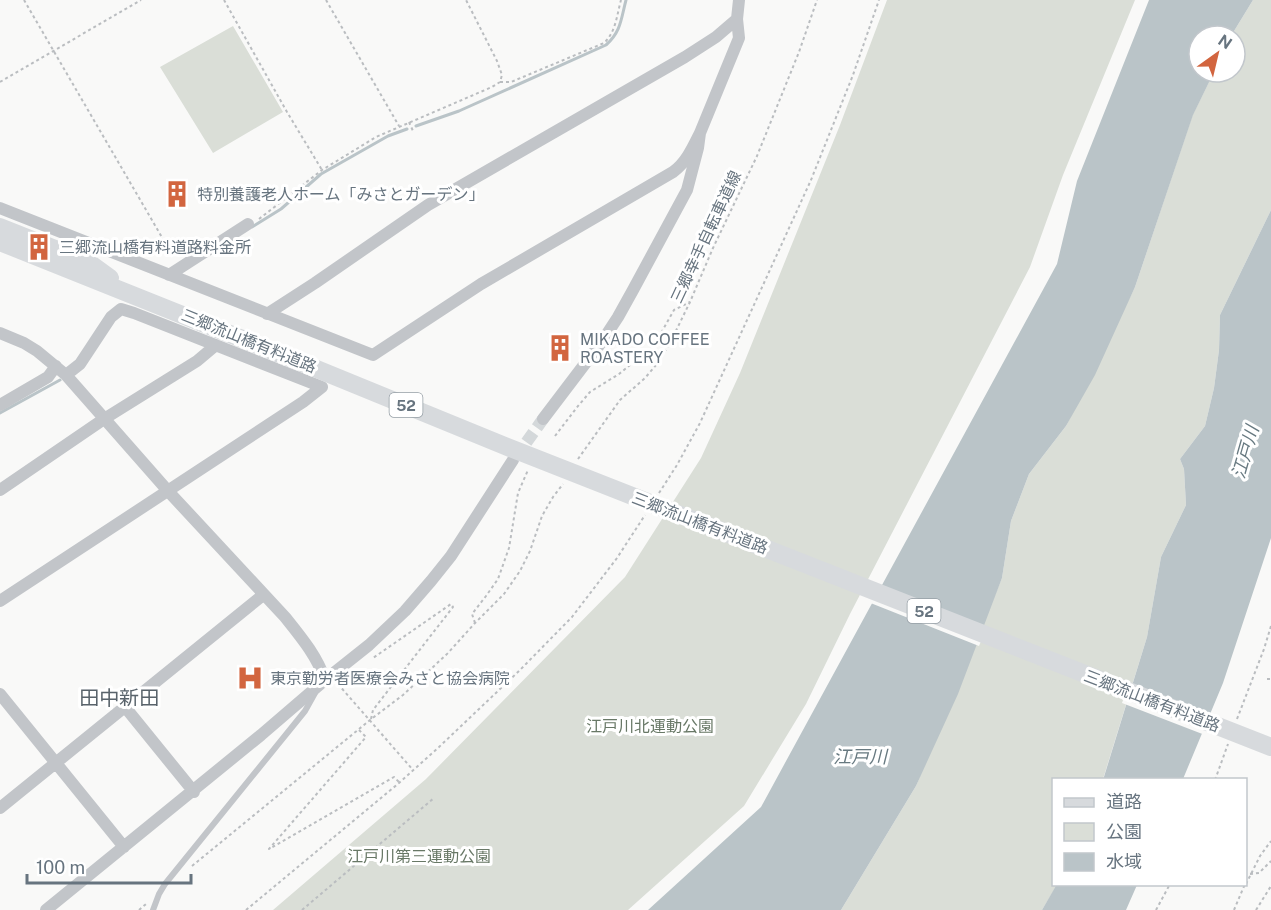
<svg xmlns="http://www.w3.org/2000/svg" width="1271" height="910" viewBox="0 0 1271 910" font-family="'Public Sans','Noto Sans JP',sans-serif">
<rect width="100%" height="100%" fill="#f9f9f8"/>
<path fill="#daded7" d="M887,0H1135L1063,175L1030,267L850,614L806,704L744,806L628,910H273L426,779L625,577L701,458L740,373L840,125Z
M1253,0H1271V210L1220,315L1219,350L1214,388L1205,426L1180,459L1184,469L1186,505L1161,557L1147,637L1103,779L1054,780V884L1057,885L1042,910H841L916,786L1002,578L1011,521L1029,474L1066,426L1135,287L1193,114L1214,72H1235V36H1231Z
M233,26L283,112L213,153L160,67Z"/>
<path fill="#bac4c8" d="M1149,0H1253L1231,36H1199V72H1214L1193,115L1135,287L1095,375L1066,426L1029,474L1011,521L1002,578L958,694L916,786L841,910H648L761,807L1057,264L1077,181Z
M1271,210V538L1223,683L1183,779L1103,780L1147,637L1161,557L1186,505L1184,469L1180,459L1205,426L1214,388L1219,350L1220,315Z
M1057,884H1137V885L1126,910H1042Z"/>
<path fill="#f9f9f8" d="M878,585L987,627L979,646L868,602Z
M1129,683L1213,716L1205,735L1122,703Z"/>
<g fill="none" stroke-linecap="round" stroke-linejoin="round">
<path stroke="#bac4c8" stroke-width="3" d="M416,126L459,111L606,45C621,32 621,19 626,0
M252,227L281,209L321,174L388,136L407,129
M0,413L60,380"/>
<path stroke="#d4d8da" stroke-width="12" stroke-dasharray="12 6" stroke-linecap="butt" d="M516,457L543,419"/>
<path stroke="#babdc0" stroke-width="2" stroke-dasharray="3 3" stroke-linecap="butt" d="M24,0L174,258
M224,0L287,112L322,170
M326,0L399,126
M0,82L141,0
M500,82H511L604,43C616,32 617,14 621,0
M409,122L413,131
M259,219L322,170L376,137L492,87L500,82L502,75L497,61L466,0
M555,436L578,406L590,392L619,374L645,353L661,333L674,310L690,302
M578,459L620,400L645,378L657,364L671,341L690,302L713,248L757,156L799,52L817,0
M659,493L677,465L700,423L811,180L853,75L879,0
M475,623L472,614L486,596L498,579L509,548L518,493L528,470
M1267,679H1271
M338,684L413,770
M371,719L373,710L453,607L451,604L373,658
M1237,719L1264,649L1271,626
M359,730L366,737L269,849L394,777L399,782
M1215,780L1228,744
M192,866L370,720L403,695L448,653L475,623L504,594L520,571L530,551L542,516L553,497L563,484
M1250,874L1259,873L1271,861
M1246,884L1260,856L1271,841
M139,910L146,904
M246,910L399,783L439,747L519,671L572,617L617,558L645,515
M302,910L434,798
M1156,910L1170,884
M1234,910L1245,884
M1256,910L1271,886"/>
<path stroke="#c2c5c9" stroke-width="6" d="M153,910L159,894L165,884L305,711L315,693"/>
<path stroke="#c2c5c9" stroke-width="12" d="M0,208L373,355L481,284L673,172C686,163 693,147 700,133
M169,275L248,224
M267,314L315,283L428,205L685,57L716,37L737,19
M0,333L24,343L37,351L66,375L168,491L285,617C301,637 317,656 325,680
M66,375L80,364L111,317L121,309L134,313L322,387
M0,405L48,377L56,366
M543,419L603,340L618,317L633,290L687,190L698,148L700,133L739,38L737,19L739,0
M0,490L104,419L197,361L216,345
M0,601L303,402L322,387
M0,694L124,847
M125,707L194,792
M0,808L263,595
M46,910L261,735L325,680L369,645L405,611L431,581L451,556L513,460"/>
<path stroke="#d7dadd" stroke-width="18" d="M0,227L88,262L110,278
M0,242L307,365L505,446L1271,747"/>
</g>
<defs>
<symbol id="building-bare" viewBox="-9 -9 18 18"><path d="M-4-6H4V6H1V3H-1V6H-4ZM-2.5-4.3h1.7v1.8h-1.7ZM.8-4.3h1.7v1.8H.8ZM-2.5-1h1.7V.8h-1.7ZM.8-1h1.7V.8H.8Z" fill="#d2653f" stroke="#fff" stroke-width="2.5" paint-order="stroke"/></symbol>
<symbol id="hospital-bare" viewBox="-9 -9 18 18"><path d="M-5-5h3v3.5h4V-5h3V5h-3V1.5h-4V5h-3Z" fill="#d2653f" stroke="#fff" stroke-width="2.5" paint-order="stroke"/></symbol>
</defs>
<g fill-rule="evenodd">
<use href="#building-bare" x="158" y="175" width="38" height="38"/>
<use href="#building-bare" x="20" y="228" width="38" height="38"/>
<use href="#building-bare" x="541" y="329" width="38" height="38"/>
<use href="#hospital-bare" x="231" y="659" width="38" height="38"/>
</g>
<g text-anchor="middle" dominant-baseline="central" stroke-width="6" stroke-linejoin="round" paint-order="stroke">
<g fill="#fff" stroke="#959ea5" stroke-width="1.5">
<rect x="389.5" y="393" width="33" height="24" rx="4.5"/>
<rect x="907.5" y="599" width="33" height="24" rx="4.5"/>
</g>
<g font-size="15" font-weight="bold" fill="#67747f">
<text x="406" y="405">52</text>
<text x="924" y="611">52</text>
</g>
<g font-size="16" fill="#67747f" stroke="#fff" text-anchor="start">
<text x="197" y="194">特別養護老人ホーム「みさとガーデン」</text>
<text x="59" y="247">三郷流山橋有料道路料金所</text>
<text x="580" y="339">MIKADO COFFEE<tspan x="580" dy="18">ROASTERY</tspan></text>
<text x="270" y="678">東京勤労者医療会みさと協会病院</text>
</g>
<g font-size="16" fill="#67747f" stroke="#fff">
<text transform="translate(706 237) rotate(-65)">三郷幸手自転車道線</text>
<text transform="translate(249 341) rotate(22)">三郷流山橋有料道路</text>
<text transform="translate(700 523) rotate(21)">三郷流山橋有料道路</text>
<text transform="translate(1152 701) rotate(21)">三郷流山橋有料道路</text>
</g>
<g font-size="16" fill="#687866" stroke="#fff">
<text x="650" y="726">江戸川北運動公園</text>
<text x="419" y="856">江戸川第三運動公園</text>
</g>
<g font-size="18" font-style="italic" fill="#677980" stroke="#fff">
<text transform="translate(1245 452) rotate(-74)">江戸川</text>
<text x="860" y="756">江戸川</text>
</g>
<g font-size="20" fill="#59636b" stroke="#fff">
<text x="119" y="698">田中新田</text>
</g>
</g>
<rect x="1052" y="778" width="195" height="108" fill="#ffffff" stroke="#c2c7cc" stroke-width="1.5"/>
<rect x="1064" y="798" width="30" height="9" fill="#d7dadd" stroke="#c2c7cc" stroke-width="1.5"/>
<text x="1106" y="808" font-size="18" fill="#67747f">道路</text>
<rect x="1064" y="823" width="30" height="18" fill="#daded7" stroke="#c2c7cc" stroke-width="1.5"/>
<text x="1106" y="838" font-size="18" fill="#67747f">公園</text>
<rect x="1064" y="853" width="30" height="18" fill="#bac4c8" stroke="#c2c7cc" stroke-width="1.5"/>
<text x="1106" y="868" font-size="18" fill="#67747f">水域</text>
<g transform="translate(1217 54) rotate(34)"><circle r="28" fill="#ffffff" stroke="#c2c7cc" stroke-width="1.5"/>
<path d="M0-4.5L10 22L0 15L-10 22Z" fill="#d2653f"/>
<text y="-9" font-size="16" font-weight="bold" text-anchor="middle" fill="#67747f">N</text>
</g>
<path d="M27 874v9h164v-9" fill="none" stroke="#67747f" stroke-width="3"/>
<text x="36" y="874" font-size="18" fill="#67747f" stroke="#ffffff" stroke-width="4.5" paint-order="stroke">100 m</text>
</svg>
